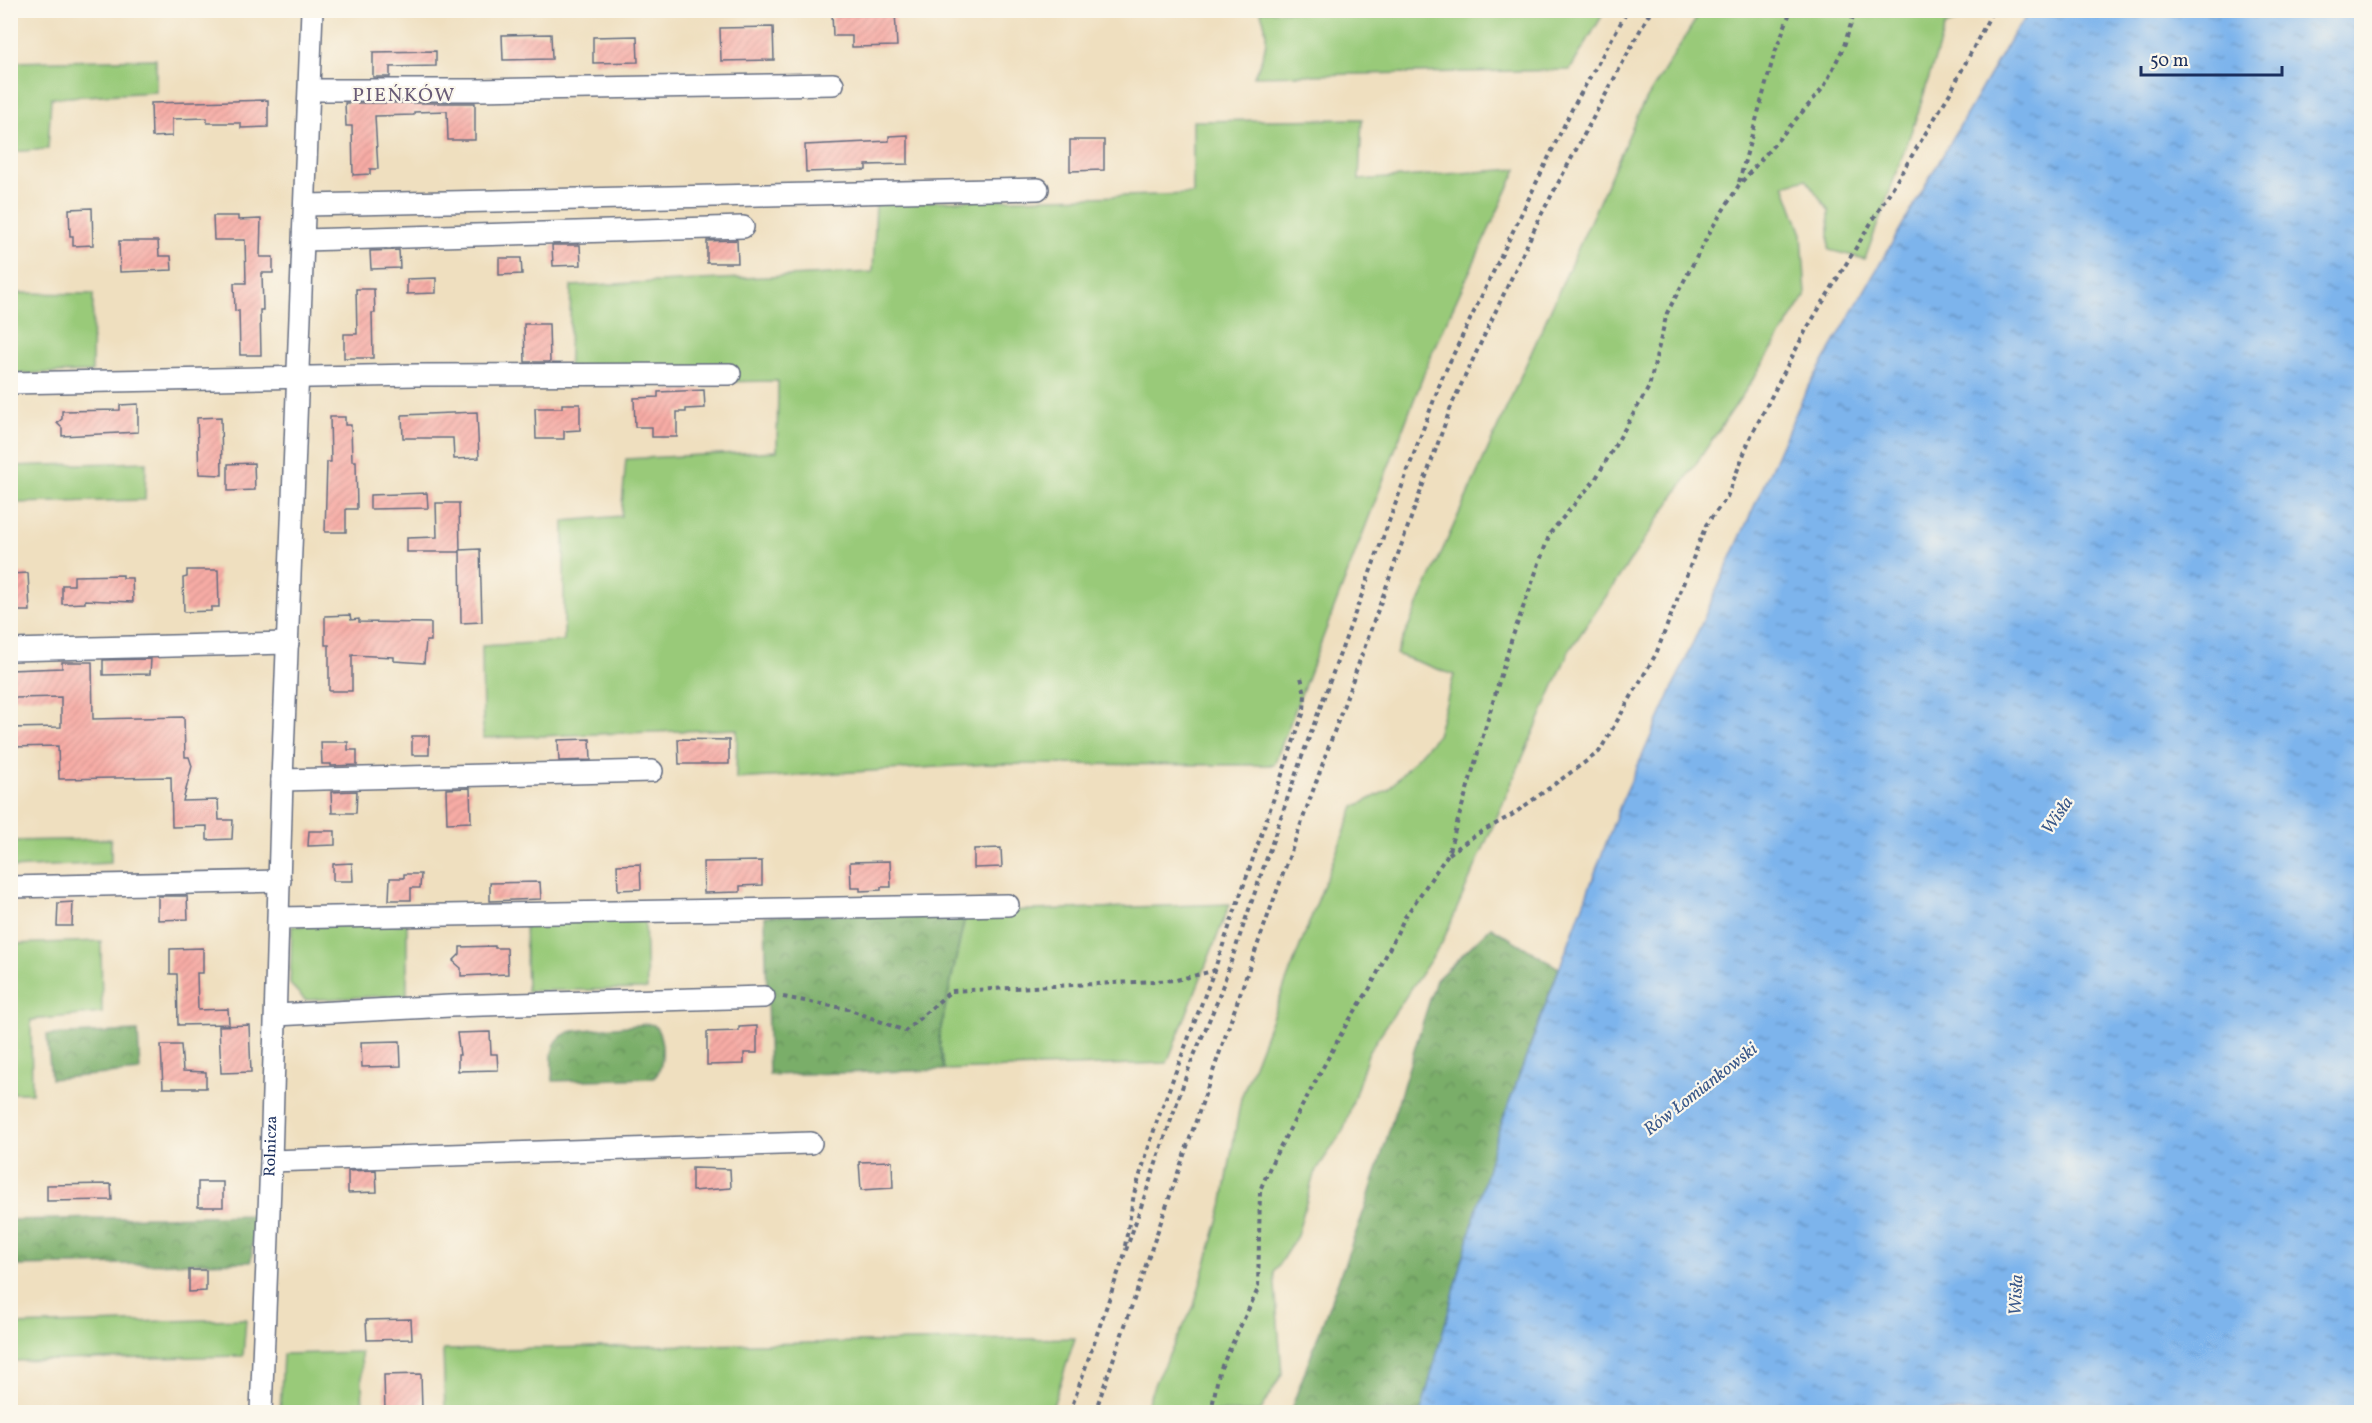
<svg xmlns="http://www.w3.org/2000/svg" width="2372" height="1423" viewBox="0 0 2372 1423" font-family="Vollkorn,serif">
<defs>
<pattern id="forest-crowns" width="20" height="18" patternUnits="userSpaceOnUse" patternTransform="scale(1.5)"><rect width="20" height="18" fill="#7aae69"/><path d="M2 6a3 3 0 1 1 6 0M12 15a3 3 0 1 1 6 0" fill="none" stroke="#638e5a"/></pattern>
<pattern id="water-ripples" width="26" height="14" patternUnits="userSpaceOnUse" patternTransform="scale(1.5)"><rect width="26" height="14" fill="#7db4ec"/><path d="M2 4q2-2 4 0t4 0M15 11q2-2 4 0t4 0" fill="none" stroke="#6693c2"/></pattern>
<pattern id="building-hatch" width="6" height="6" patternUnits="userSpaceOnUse" patternTransform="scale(1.5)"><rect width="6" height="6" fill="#f7aca5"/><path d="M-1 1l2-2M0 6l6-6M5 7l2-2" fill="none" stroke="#d39490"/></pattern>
</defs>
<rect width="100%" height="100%" fill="#fbf7ec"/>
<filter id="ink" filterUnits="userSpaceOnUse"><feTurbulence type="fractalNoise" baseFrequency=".0167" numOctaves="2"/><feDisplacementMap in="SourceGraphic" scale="12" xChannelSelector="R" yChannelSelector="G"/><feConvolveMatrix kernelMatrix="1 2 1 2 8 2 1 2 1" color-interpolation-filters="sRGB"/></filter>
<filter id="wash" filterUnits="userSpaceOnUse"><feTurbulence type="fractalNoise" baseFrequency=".008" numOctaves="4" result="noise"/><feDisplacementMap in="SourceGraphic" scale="24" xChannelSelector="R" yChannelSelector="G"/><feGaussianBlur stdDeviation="1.35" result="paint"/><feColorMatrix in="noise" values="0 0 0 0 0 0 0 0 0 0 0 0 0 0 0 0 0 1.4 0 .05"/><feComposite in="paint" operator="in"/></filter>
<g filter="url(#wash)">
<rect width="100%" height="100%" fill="#efdfbf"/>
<path fill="#99ca79" stroke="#5a7c6c" stroke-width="1.5" d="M1260,11H1605L1570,70L1254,76C1266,52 1271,36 1260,11Z
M1701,11H1984L1945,26L1918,113L1865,259L1829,250V211L1806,179L1784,185L1802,234L1806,295L1750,384L1569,651L1442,943L1369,1051L1344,1129L1314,1174L1297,1236L1274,1272L1282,1374L1260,1412H1144L1156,1380L1194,1306L1222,1207L1241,1098L1354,807L1388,790L1437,735L1454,675L1396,654L1641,108Z
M156,59V92L51,98L48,149L11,152V62Z
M1362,119L1359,180L1517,169L1432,353L1274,765L988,764L736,779L737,729L483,738L482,646L564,641V521L621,516L626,459L777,451L778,381L568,384L571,286L873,272L876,203L1193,194V121Z
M10,293L93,294L92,372L11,374Z
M146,462L145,500L11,503V466Z
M111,839V863L11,868V841Z
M1230,904L1167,1063L944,1070L939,1037L966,912Z
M645,919L647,989L527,991L525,922Z
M407,924V995L305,1000L290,984L292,926Z
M101,941L102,1013L31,1020L32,1093H11V944Z
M246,1319L243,1356L11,1361V1325Z
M1075,1338L1051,1412H445L443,1350Z
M361,1352L363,1412H280L283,1354Z"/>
<path fill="url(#forest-crowns)" stroke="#4a6e64" stroke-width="1.5" d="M966,912L939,1037L944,1070L769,1075L765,916Z
M1491,927L1559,968L1496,1138L1421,1412H1290L1366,1205L1436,980Z
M648,1024L654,1025C665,1037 665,1067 654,1078L553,1081C551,1059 548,1038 573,1031Z
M138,1031L140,1071L51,1079L47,1035Z
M255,1215L251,1262L11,1266V1220Z"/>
<path fill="url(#water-ripples)" stroke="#4c72a5" stroke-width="1.5" d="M2032,10L2361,11V1412H1421L1496,1138L1621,803L1804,395L2013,34Z"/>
<g id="blocks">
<path fill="url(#building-hatch)" d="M895,12L897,46L852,47V36H833L832,13Z
M773,27L774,60L721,61L720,28Z
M551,34L552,59L503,60L502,35Z
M637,36L638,62L593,63V37Z
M436,51V66L390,67V77H373V52Z
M268,100V127L241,128V123H207V118L172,119V136L152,137L151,103Z
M345,103H475V140H448L447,111L414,112V115L375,116L378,169H370V174L353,175L352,126H346Z
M908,135V164L866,165V170L806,172L805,145L889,141V136Z
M1070,140H1104V170L1070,171Z
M92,208L93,245L73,246V236H70L69,209Z
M213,216H238V220L261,219L260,257H273V273H262L263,310H260L261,355H240L239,310L235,311L234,283H246L245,240H214Z
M737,240L738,263H707V241Z
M119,241H158L159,256H171L172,270L120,272Z
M552,245H580L581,265L553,266Z
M399,250L400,268L371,269L370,251Z
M499,258H521L522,274L499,275Z
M436,278V293L407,294V279Z
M356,289H374L375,313H372L373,358H344V334H357Z
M524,324H549L550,362H525Z
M704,390L705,408L686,409V412H677V437H652V427H635L634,398L658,397V392Z
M138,404V432L62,436V428L57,423L62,419V411L120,410V405Z
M562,404H580V430L564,431V439H536L535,408H562Z
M477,412L479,458L454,459L453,438H403L402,415Z
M221,417L222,475L199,474L197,418Z
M330,417H345V425H351L352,461H356L357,509H346V532H325L327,462H331Z
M254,463L255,490L228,491V464Z
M427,493L428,508L370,509V495Z
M436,503H459L460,552H407V538L437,537Z
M480,549L482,622L461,623L460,550Z
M187,570H218L219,607H211V611L184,612L183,578L187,577Z
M28,573L30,611H10V574Z
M123,575V578H132L133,602L85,600V603L62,604V585H74V576Z
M350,615L351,620L359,619V622L431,623V641H426L424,663L394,661V657L352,655V691H329V645H325V616Z
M151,659L150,674L103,675V660Z
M62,662H92L93,719L184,717L185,757H189L192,766L183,801L218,800L219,820H233L232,839L207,840V826L172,827L171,777L59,779L58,746L10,747V728L61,727V697L14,698L10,670L62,668Z
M412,736H429V755H412Z
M590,739L591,760L559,761L558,740Z
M678,739L729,740V764H679Z
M321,742H348V750H357V765L331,766V764H322Z
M470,788L471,822L447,823L446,789Z
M357,791L356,813H332L331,792Z
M309,831H335V845L308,846Z
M1001,848L1002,867L974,868V849Z
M762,861V885L740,886V892L704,893L703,862Z
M890,861L891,887H881V890L860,891V888H851L850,862Z
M352,863L353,881H333V864Z
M640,864L641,889L618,890L617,865Z
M404,874H421L420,888H411V900H389L390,878H404Z
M540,882L541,899L490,901V883Z
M158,896H187L188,919L158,920Z
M73,902L72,926H57L58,903Z
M495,946V948H507L508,974L461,976V968L453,961L460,954V947Z
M203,948V973H197L198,1010L228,1009L229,1024L178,1025L177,974H170V949Z
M249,1025L251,1072L221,1073L219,1026Z
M757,1026V1053H744V1064L707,1065V1032L739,1031V1027Z
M490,1032L491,1054H497L498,1070L458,1071V1055H460L457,1033Z
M400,1041L401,1066L362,1067L361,1042Z
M161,1045H181L183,1071L206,1072V1088H163Z
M892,1161L893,1188L861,1190L859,1162Z
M692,1168L730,1169L731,1188L692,1191Z
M376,1170L377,1192L348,1193V1171Z
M198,1182H223V1207H198Z
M111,1184L112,1200L47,1201V1185Z
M189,1270H206V1291L189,1292Z
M411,1319L412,1339L367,1340L366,1320Z
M421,1374L422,1410L385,1411L384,1375Z"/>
</g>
</g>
<g filter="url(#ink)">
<use href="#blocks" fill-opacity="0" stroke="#656d80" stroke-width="1.5"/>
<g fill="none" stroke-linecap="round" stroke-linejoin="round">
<defs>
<g id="minor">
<path d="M310,90H477L833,84"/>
<path d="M306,205L1038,189"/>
<path d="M304,240L743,227"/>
<path d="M10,383L416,375L730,374"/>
<path d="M10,650L288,643"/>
<path d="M282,780L652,771"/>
<path d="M10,887L280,881"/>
<path d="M279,918L1008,905"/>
<path d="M276,1015L450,1006L764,997"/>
<path d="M271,1161L811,1143"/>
<path id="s1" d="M261,1412L271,1161L282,780L312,10"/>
</g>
</defs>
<use href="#minor" stroke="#656d80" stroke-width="24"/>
<path stroke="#656d80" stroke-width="4" stroke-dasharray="4.5 4.5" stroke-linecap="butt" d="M1739,182L1774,55L1791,10
M1449,854L1477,834L1512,815L1599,752L1656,654L1706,525L1727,497L1750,438L1806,330L1950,93L1993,10
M783,997L848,1009L905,1031L951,991L1176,980L1213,971
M1125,1246L1134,1194L1157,1121L1214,971L1304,711L1305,694L1301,677
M1070,1412L1190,1065L1217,1002L1300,762L1442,378L1572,109L1628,10
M1095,1412L1242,988L1452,404L1541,215L1651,10
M1211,1412L1219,1372L1258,1289L1260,1190L1274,1158L1346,1025L1370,988L1405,917L1448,854L1511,641L1550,533L1595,480L1649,387L1667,313L1712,228L1739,185L1824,87L1844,46L1854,14L1853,10"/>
<use href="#minor" stroke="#fff" stroke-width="21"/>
</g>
</g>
<g text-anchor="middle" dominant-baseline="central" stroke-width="4.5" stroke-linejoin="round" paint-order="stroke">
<g font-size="16" fill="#1b2f5e" stroke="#fbf7ec">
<text stroke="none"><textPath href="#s1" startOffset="266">Rolnicza</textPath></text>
</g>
<g font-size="18" font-style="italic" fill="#385789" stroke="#fbf7ec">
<text transform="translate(2058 816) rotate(-55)">Wisła</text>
<text transform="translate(1701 1090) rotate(-38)">Rów Łomiankowski</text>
<text transform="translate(2017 1295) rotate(-87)">Wisła</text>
</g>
<g font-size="20" letter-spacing="1.5" fill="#685b77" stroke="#fbf7ec">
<text x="404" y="96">PIEŃKÓW</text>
</g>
</g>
<rect width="2372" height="1423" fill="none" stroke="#fbf7ec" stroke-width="36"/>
<path d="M2141 66v9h141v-9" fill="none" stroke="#1b2f5e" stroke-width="3"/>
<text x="2150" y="66" font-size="18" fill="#1b2f5e" stroke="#fbf7ec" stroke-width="4.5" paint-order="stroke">50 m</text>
</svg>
